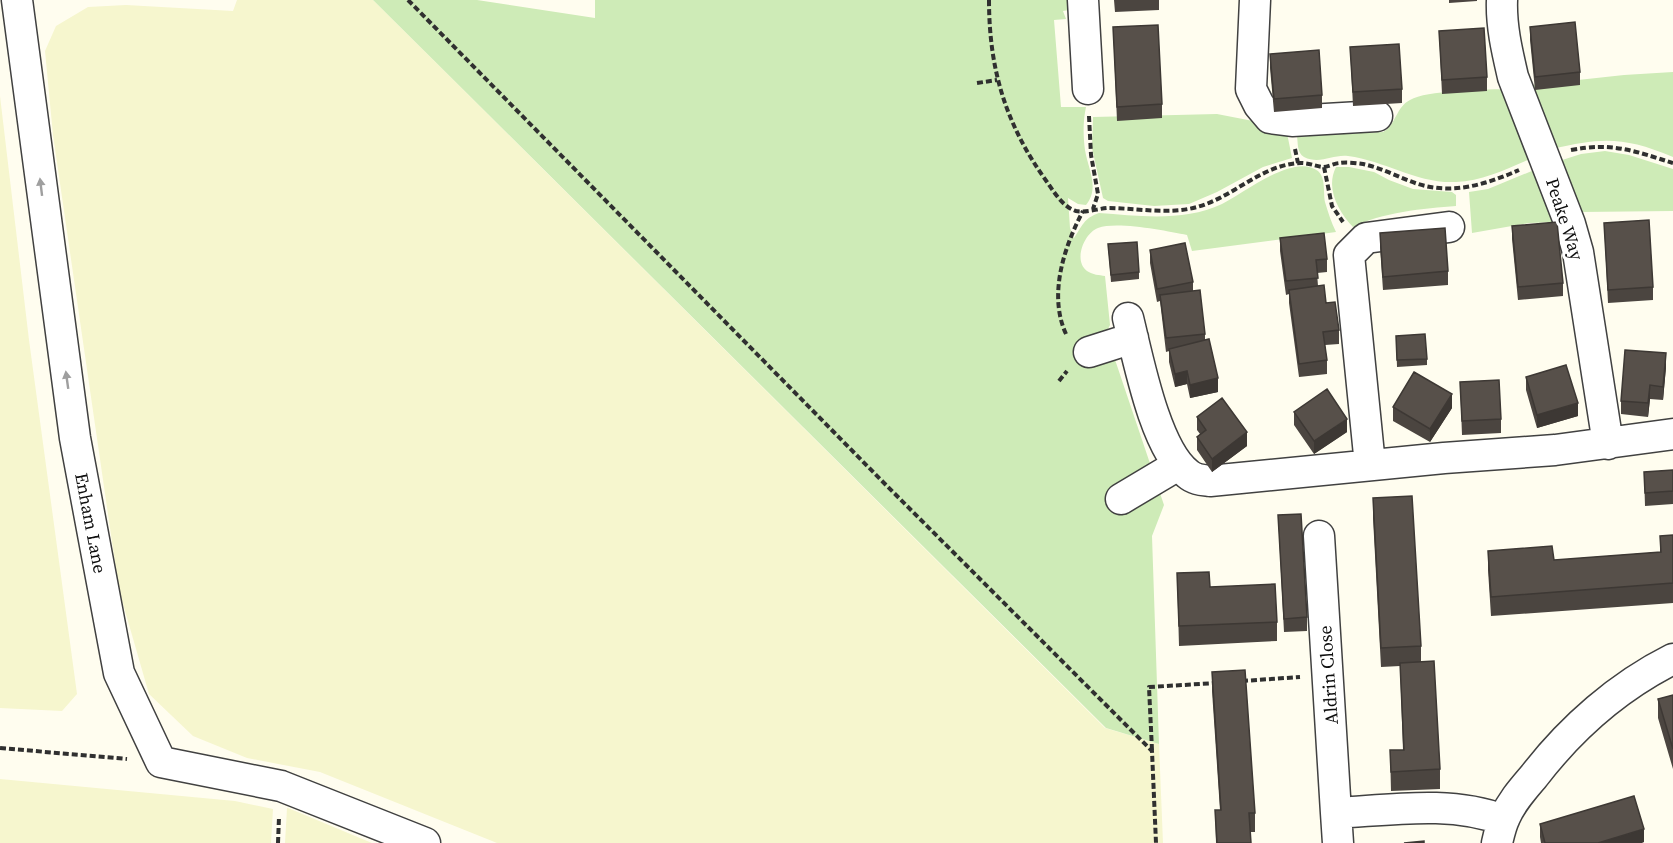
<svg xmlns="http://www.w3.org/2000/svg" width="1673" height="843" viewBox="0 0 1673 843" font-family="'Source Serif 4',serif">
<rect width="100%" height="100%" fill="#fffdef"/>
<path fill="#f6f6ce" d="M237,0H373L1105,728L1159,744L1163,843H497L320,772L247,758L193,736L149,694L119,590L53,135L45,51L56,26L88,7L126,5L233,11Z
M0,96L29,340L77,694L62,711L0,708Z
M0,779L235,801L273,809L271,843H0Z
M287,808H288L372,843H285Z"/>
<path fill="#ceebb7" d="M373,0H477L595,18V0H1069V10L1063,11L1066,19L1054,20L1061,107H1086C1083,121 1083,135 1085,150C1088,169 1100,188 1086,205L1078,204L1068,198L1070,228L1074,238C1082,226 1084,218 1099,213C1139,216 1184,222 1222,204C1243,194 1294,152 1318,171C1326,178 1323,193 1325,202C1328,212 1331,222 1336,232L1192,251L1187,235C1166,231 1117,221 1098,228C1084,233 1073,261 1087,271C1093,275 1099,275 1105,276L1110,325L1106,333L1164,505L1152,536L1159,744L1106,728Z
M1673,72V157C1625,137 1602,137 1553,149L1532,85L1624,75Z
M1504,89L1535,157C1508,168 1484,181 1456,182C1417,184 1386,161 1348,156C1333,154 1320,165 1304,157C1297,153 1298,143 1297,136L1383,132C1396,125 1396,107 1410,100C1427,90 1482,90 1504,89Z
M1217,114L1253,121L1287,133L1292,158L1263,167L1217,192L1189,204L1154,206L1108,201L1103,198L1092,148L1093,117Z
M1605,151L1629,155L1673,169V211L1581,212L1556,162L1581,154Z
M1336,167H1349L1374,172L1389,180L1413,189L1452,192L1456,195V206C1425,208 1380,213 1353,227C1339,212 1325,189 1336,167Z
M1539,168L1556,222L1529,223L1472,233L1469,192L1488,189Z"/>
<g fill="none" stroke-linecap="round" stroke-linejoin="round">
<defs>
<path id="minor" d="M17,0L75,438L119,673L161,762L281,786L425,843
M1083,0L1088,89
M1255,0L1251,89L1259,105L1270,118L1292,121L1377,116
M1502,0C1501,26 1507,51 1513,77L1570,224L1578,252L1608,444
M1128,318C1138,358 1155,449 1188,474C1195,480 1202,480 1210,481L1444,458L1555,450L1673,434
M1089,352L1133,338
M1370,465L1349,255L1366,238L1449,227
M1121,499L1178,465
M1319,536L1336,813
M1338,843L1336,813C1391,810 1451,800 1503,820
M1497,843C1499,834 1501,825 1505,817C1512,801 1523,789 1534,776C1571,728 1619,686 1673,659"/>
</defs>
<use href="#minor" stroke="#414141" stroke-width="33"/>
<path stroke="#303030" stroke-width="4" stroke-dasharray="6 3" stroke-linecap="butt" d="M408,0L885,484L1152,751L1156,843
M989,0C989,70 1006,125 1047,182C1054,192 1063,207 1076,211C1085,213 1097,209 1107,208C1137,208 1168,215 1197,207C1234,197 1262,164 1301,163C1309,163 1315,166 1323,167C1328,167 1335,163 1340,163C1347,162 1356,163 1363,164C1382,168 1400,178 1418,184C1453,195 1487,184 1519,170
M977,83L997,80
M1089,116L1091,155L1098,194L1093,209
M1295,149L1298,163
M1571,150C1613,142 1634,151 1673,163
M1324,167L1332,206L1343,222
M1066,334C1048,295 1064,247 1083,211
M1059,381L1067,371
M1242,681L1300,677
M0,748L127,759
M1152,750L1149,687L1217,683
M278,843L279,817"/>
<use href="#minor" stroke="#fff" stroke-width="30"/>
</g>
<path fill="#4b4540" d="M1114,0H1159V10L1115,12Z
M1449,0H1477V1L1449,3Z
M1113,27L1162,104V118L1117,121Z
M1530,27L1580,72V85L1535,90L1530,40Z
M1439,31L1487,77V91L1442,94Z
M1350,47L1402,89V103L1353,106Z
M1270,54L1322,95V108L1274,112L1270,68Z
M1604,223L1653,287V300L1608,303Z
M1512,226L1563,283V296L1518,300L1512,239Z
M1380,233L1448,271V285L1383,290L1380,247Z
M1280,238L1327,259V272L1317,273L1318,286L1339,330V344L1325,345L1327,360V374L1299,377L1289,303V294L1286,295L1280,251Z
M1108,244L1139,272V279L1111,282Z
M1150,250L1193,282V291L1205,334V340L1218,392L1190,398L1187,384L1175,387L1169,362V351L1166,352L1160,301L1157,302L1150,263Z
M1396,336L1427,359V365L1397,367Z
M1666,367L1663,400L1650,399L1648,417L1621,414V401Z
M1526,377L1578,416L1537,428L1526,390Z
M1460,382L1501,419V433L1462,435Z
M1393,407L1452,408L1430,442L1393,421Z
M1294,412L1347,432L1314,454L1294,425Z
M1197,417L1247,446L1212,472L1197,450V437L1200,434L1197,430Z
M1673,470V504L1645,506L1644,472Z
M1373,498L1421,646V662L1440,769V789L1391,791L1390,750H1403L1400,666L1381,667L1373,518Z
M1278,515L1307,617V631L1284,632Z
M1673,535V603L1491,616L1488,570V551L1554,560L1660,552V536Z
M1177,573L1210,587L1277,622V641L1179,646Z
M1212,672L1255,813V832H1250L1251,843H1216L1215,810H1220L1212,691Z
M1673,695V769L1658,718V699Z
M1540,824L1644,842L1541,843L1540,837Z"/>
<path fill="#3d3834" d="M1666,353V367L1663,400V387Z
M1187,371V384L1175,387V374Z
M1218,378V392L1190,398V385Z
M1650,385V399L1648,417V403Z
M1452,394V408L1430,442V429Z
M1578,403V416L1537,428V415Z
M1347,419V432L1314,454V441Z
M1247,432V446L1212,472V459Z
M1644,829V842L1642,843H1598Z"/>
<path fill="#57504a" stroke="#3d3834" stroke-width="1.5" d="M1575,22L1580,72L1535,77L1530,27Z
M1158,25L1162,104L1117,107L1113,27Z
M1484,28L1487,77L1442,80L1439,31Z
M1399,44L1402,89L1353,92L1350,47Z
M1319,50L1322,95L1274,99L1270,54Z
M1649,220L1653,287L1608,290L1604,223Z
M1557,222L1563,283L1518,287L1512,226Z
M1445,228L1448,271L1383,277L1380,233Z
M1324,233L1327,259L1316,260L1318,278L1286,281L1280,238Z
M1137,242L1139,272L1111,275L1108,244Z
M1185,243L1193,282L1157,289L1150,250Z
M1324,285L1326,303L1335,302L1339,330L1323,332L1327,360L1299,364L1289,290Z
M1200,290L1205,334L1166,338L1160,295Z
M1425,334L1427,359L1397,360L1396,336Z
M1209,339L1218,378L1190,385L1187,371L1175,374L1169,349Z
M1625,350L1666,353L1663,387L1650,385L1648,403L1621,401Z
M1566,365L1578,403L1537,415L1526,377Z
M1414,372L1452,394L1430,429L1393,407Z
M1499,380L1501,419L1462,421L1460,382Z
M1327,389L1347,419L1314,441L1294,412Z
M1222,398L1247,432L1212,459L1197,437L1206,430L1197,417Z
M1673,470V491L1645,493L1644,472Z
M1412,496L1421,646L1381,648L1373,498Z
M1301,514L1307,617L1284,619L1278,515Z
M1673,535V583L1491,597L1488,551L1552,546L1554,560L1661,552L1660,536Z
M1209,572L1210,587L1275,584L1277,622L1179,626L1177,573Z
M1434,661L1440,769L1391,772L1390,750H1404L1400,663Z
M1245,670L1255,813H1249L1251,843H1217L1215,810H1221L1212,672Z
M1673,695V749L1658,699Z
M1634,796L1644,829L1598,843H1545L1540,824Z
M1424,841V843H1404Z"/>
<defs><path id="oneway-solid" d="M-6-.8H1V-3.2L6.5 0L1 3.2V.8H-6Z" transform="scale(1.5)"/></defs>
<g fill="#9f9f9f">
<use href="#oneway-solid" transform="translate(41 187) rotate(-97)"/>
<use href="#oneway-solid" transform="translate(67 380) rotate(-98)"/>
</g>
<g text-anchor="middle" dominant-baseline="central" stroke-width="6" stroke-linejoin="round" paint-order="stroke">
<g font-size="18" fill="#0e0e0e" stroke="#fff">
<text transform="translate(1565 219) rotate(72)">Peake Way</text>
<text transform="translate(91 523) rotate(79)">Enham Lane</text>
<text transform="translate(1328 675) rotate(-94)">Aldrin Close</text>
</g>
</g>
</svg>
